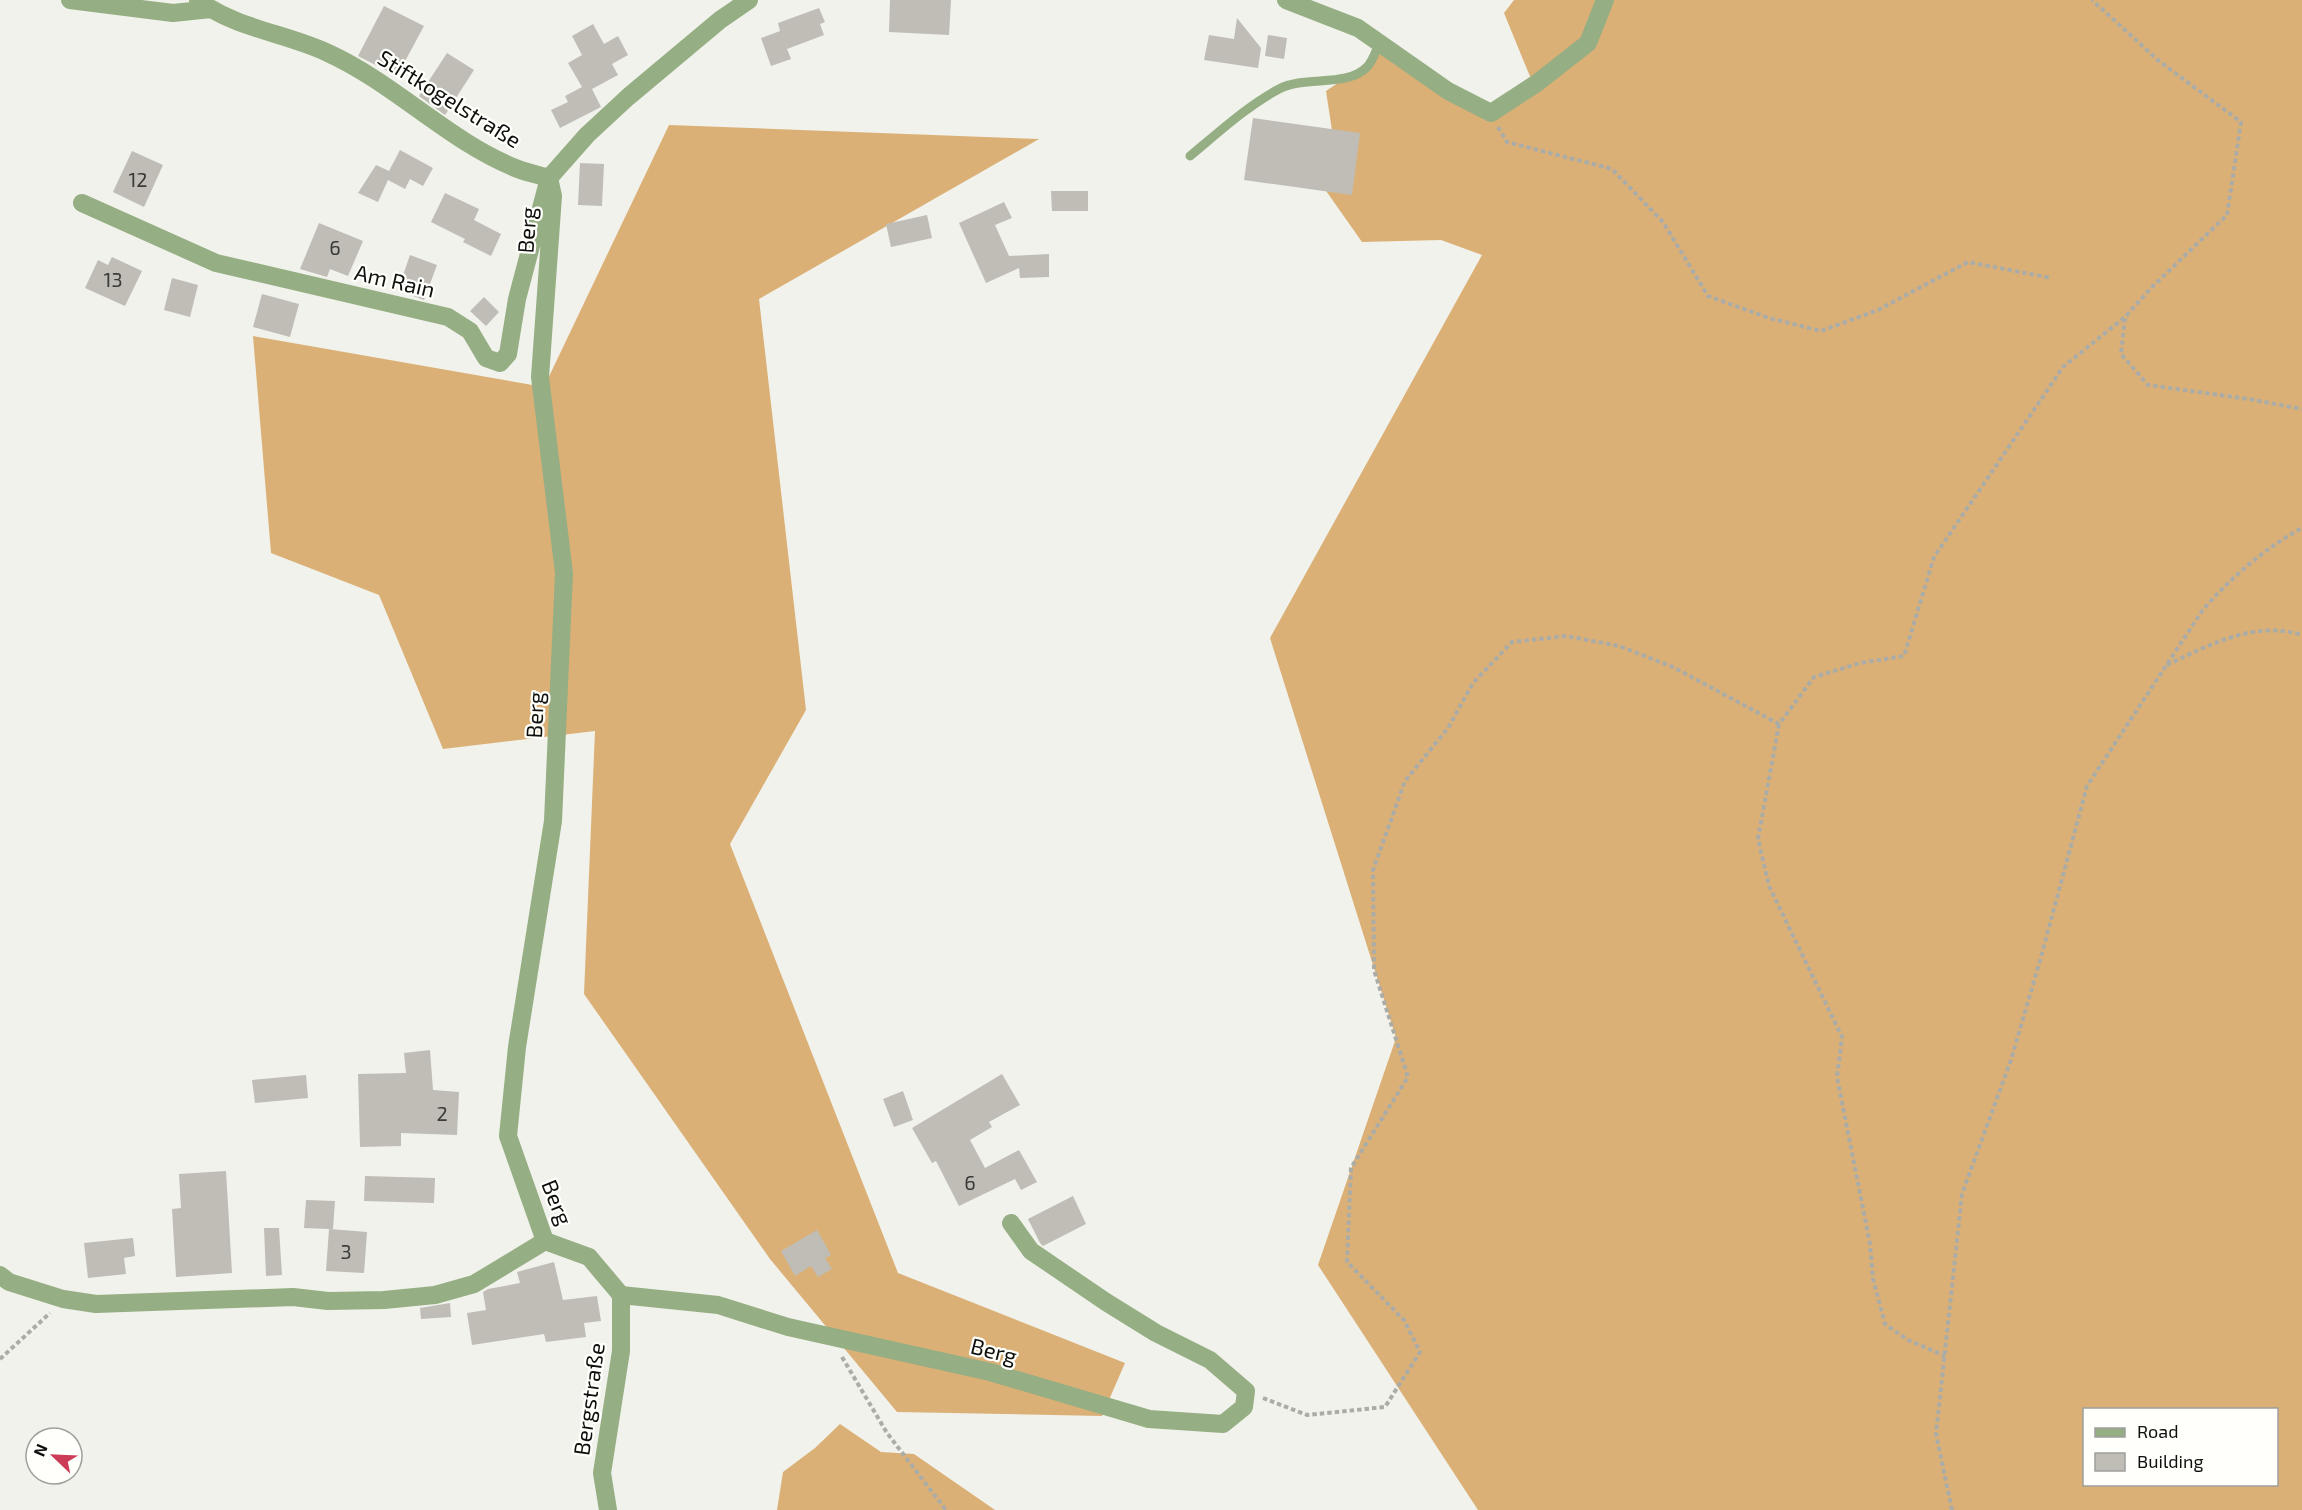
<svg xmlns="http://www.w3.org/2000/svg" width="2302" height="1510" viewBox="0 0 2302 1510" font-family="'Exo 2',sans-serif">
<rect width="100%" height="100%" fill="#f1f2eb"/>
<path fill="#dbb077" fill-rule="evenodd" d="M1514,0H2302V1510H1478L1318,1265L1396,1038L1270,638L1482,255L1441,240L1362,242L1317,178L1333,137L1326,91L1383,52L1485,120L1536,91L1504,13ZM2084,1410H2276V1484H2084Z
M669,125L1039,139L759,299L806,710L730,844L898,1273L1125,1363L1102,1416L897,1412L770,1259L584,994L595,731L443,749L379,595L271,553L253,336L544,387Z
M840,1424L881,1452L914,1454L995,1510H777L783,1472L815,1448Z"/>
<path fill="#bfbdb6" d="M890,0H951L949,35L889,32Z
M384,6L424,26L397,76L358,56Z
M819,8L825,22L820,24L824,35L787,49L791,59L771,66L761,38L780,31L778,23Z
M1237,18L1261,48L1258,68L1204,60L1209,35L1234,39Z
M593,24L604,44L618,36L628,55L612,64L618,75L592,89L601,107L560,128L551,110L568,102L565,96L582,87L568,63L582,55L572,36Z
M1268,35L1287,38L1284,59L1265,56Z
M447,53L474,70L445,115L419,96Z
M1253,118L1360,133L1352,195L1244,180Z
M400,150L433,168L423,186L410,179L405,189L388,180L378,202L358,193L376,165L389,171Z
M132,151L163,165L144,207L113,192Z
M580,163L604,164L602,206L578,205Z
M1051,191H1088V211H1052Z
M445,193L479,209L474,220L501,234L491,256L463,242L465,239L431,222Z
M1004,202L1012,218L995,225L1009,256L1049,254V277L1020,278L1019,268L986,283L959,223Z
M927,215L932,238L891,247L886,224Z
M319,223L363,241L348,276L330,269L327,277L300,269Z
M410,255L437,265L424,300L398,290Z
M112,257L142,271L125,306L85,288L98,260L108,265Z
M172,278L198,285L190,317L164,310Z
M262,294L299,304L290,337L253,327Z
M484,297L499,312L486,326L470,311Z
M430,1050L433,1090L459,1092L457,1135L401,1133V1146L360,1147L358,1074L406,1073L404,1053Z
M1002,1074L1020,1105L989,1122L992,1127L970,1140L985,1168L1019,1150L1037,1182L1021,1190L1015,1179L959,1206L936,1161L932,1163L912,1128Z
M306,1075L308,1098L255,1103L252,1080Z
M903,1091L913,1120L894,1127L883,1099Z
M226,1171L232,1273L176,1277L172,1209L181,1208L179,1174Z
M365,1176L435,1178L434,1203L364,1201Z
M1073,1196L1086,1224L1043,1246L1040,1243L1028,1219Z
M306,1200L335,1201L333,1229H330L367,1232L364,1273L326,1271L329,1229L304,1228Z
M264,1228H279L282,1275L266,1276Z
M817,1230L831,1255L825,1258L832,1269L818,1277L811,1266L795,1276L781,1251Z
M133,1238L135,1256L124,1258L126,1274L88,1278L84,1243Z
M554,1262L563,1300L597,1296L601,1321L584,1323L586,1337L546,1342L544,1334L472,1345L467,1313L486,1310L483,1292L488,1289L520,1283L517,1272Z
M450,1303L451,1317L421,1319L420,1308Z"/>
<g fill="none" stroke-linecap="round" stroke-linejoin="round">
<path stroke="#acaca7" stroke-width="4" stroke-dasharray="4.5 3" stroke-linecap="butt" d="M1498,127L1507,142L1612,169L1663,222L1708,296L1769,318L1821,331L1878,310L1968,262L2051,278
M2125,318L2121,354L2148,385L2248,399L2302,409
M2167,665C2209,645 2255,620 2302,635
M1779,724L1758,839L1769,886L1842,1037L1837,1077L1870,1244L1873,1279L1885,1324L1908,1340L1945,1356
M842,1357L887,1433L946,1510
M0,1359L50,1313
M1263,1398L1307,1415L1385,1407L1420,1352L1404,1320L1347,1262L1351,1168L1408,1077L1374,970L1373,870L1405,781L1448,728L1473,683L1512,642L1566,636L1619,646L1673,667L1779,724L1814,677L1860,663L1904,656L1934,557L2063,367L2125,317L2152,287L2227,215L2241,122L2159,61L2092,0
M1952,1510L1936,1434L1962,1194L2011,1060L2041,957L2087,786L2202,611C2228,580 2266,547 2302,528"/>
<path stroke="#95ae83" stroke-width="9" d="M1190,156C1218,133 1247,106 1279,89C1306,75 1346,88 1367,67C1373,61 1376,50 1380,42"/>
<path stroke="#95ae83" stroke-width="18" d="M70,0L173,13L211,9
M198,0C236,29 286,33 328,53C396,84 449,142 518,169C528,173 539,175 549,178
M1286,0L1358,28L1448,91L1491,113L1537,83L1588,43L1605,0
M82,203L216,263L448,317L470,331L486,358L500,363L508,354L517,299L549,178L587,135L628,97L720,20L749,0
M545,1241L508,1136L517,1047L553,821L564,573L540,377L553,196L549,178
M545,1241L589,1257L621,1295L718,1305L788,1327L990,1372L1149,1419L1223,1424L1244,1407L1246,1391L1210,1360L1156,1333L1106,1302L1031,1251L1011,1223
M0,1275L9,1282L63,1299L96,1304L293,1297L328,1301L384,1300L435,1295L474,1284L545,1241
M608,1510L602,1473L621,1351V1295"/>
</g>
<g text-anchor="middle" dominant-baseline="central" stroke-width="4.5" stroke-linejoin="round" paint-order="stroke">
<g font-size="20" fill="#3b3a37">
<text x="138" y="179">12</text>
<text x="335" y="247">6</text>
<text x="113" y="279">13</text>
<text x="442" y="1113">2</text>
<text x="970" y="1182">6</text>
<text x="346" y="1251">3</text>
</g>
<g font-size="22" fill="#0f0f0d" stroke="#fffffc">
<text transform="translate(450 98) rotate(32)">Stiftkogelstraße</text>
<text transform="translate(526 230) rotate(-86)">Berg</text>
<text transform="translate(395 280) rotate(13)">Am Rain</text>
<text transform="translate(534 715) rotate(-87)">Berg</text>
<text transform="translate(558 1202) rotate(68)">Berg</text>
<text transform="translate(994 1350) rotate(14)">Berg</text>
<text transform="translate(588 1399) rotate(-82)">Bergstraße</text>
</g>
</g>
<rect x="2083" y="1408" width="195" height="78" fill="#fffffc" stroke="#9f9f9c" stroke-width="1.5"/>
<rect x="2095" y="1428" width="30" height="9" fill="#95ae83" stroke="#9f9f9c" stroke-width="1.5"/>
<text x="2137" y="1438" font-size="18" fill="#0f0f0d">Road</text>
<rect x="2095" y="1453" width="30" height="18" fill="#bfbdb6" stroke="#9f9f9c" stroke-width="1.5"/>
<text x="2137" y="1468" font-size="18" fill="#0f0f0d">Building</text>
<g transform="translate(54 1456) rotate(293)"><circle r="28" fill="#fffffc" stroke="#9f9f9c" stroke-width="1.5"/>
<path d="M0-4.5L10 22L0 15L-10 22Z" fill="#cd3c56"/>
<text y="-9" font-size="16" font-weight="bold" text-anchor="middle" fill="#0f0f0d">N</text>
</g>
</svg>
